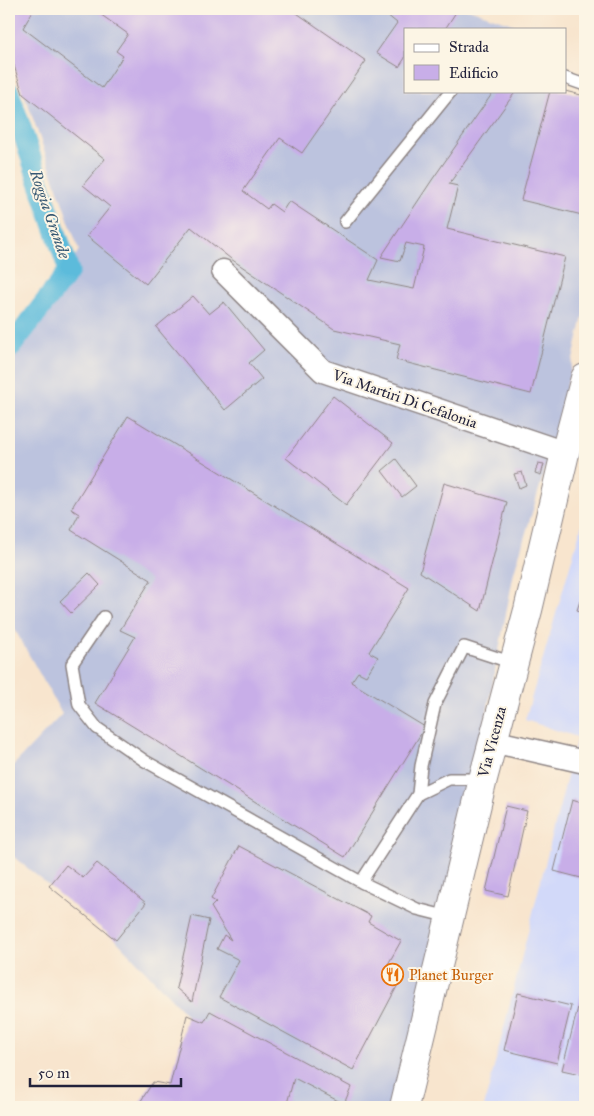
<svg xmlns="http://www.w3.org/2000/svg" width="594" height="1116" viewBox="0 0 594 1116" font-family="'IM FELL Great Primer',serif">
<rect width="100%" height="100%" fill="#fcf5e5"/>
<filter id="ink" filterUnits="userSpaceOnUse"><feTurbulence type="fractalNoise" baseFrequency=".02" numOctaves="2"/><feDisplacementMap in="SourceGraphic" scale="10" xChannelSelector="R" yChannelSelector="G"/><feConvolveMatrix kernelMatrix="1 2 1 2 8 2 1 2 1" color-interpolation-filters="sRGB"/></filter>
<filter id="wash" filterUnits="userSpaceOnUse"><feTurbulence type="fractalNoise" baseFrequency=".0096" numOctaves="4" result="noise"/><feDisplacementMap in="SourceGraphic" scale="20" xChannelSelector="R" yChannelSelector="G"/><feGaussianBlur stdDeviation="1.12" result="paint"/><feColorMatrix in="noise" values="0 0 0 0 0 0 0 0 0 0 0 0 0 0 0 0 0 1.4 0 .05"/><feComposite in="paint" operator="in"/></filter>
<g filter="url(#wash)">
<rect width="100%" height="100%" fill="#f8e5ce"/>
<path fill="#d2d9f9" d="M585,514V1107H484L577,737L525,720Z"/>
<path fill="#bcc3de" d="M9,9H469L526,29H405V91H565L585,96V308L555,437L514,572L411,1107H137L153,1082L170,1085L187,1015L116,940L9,853V770L62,714L9,619V365L79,250L9,50Z"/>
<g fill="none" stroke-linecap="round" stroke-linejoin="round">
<path stroke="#5cbbdb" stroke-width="21" d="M9,92L69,271L9,349"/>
</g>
<g id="blocks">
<path fill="#c8aee8" d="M9,9H34L23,28L102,88L123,56L116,51L128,34L93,9H291L366,61L302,153L280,138L243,191L267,209L271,204L282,212L289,201L378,260L369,280L414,289L424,247L406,243L400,261L381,257L432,180L494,91H516L449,184L458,186L447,229L565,257L531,394L396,360L400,344L334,329L231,259L191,227L146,284L87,236L110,207L83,185L105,159L23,94L9,50Z
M391,9H458L445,29H405V58L399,67L376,53L397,23L387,15Z
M550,91H565L585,96V201L582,215L521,200Z
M193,296L209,314L224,302L264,350L249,363L262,379L225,410L156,327Z
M333,396L393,443L346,505L286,458Z
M128,416L409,588L369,652L378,657L366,676L358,672L351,682L425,727L345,857L95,703L135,637L120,630L151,580L71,530L79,514L71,509Z
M396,459L416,486L402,497L382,471Z
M538,463L544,464L541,475L535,473Z
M522,472L526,485L519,488L514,474Z
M444,483L507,502L480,611L420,572Z
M89,573L100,585L71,613L60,601Z
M585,586V613L577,610Z
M572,800L585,804V879L554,871Z
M506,806L527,811L508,896L486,891Z
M239,846L371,916L368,922L401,941L387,966L403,975L353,1070L219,997L239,960L217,949L224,935L231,940L211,907L216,902L211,899Z
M97,863L146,903L116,940L49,886L66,865L83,878Z
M192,916L209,920L192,1002L176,988Z
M585,980V1075L562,1070Z
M518,993L571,1006L557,1063L504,1050Z
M210,1011L351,1087L344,1104L294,1078L286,1107H137L153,1082L170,1085L187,1015L204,1022Z
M585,1087V1107H580Z"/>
</g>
</g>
<g filter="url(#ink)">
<use href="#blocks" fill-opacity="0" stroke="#8d8484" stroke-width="1"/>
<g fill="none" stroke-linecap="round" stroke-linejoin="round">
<defs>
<path id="service" d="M565,78L585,85
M345,222L451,91
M104,617L72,664L79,705L97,728L145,761L361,882L418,794L449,779H483
M418,794L421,766L435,704L464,647L513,663
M361,882L417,909L449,917"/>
<path id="minor" d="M223,271L323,371L565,453
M492,741L585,762"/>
<path id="tertiary" d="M404,1107L483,779L528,610L565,453L585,378"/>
</defs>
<use href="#service" stroke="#8d8484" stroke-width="14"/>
<use href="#minor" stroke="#8d8484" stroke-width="25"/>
<use href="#tertiary" stroke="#8d8484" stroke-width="30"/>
<use href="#service" stroke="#fff" stroke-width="11"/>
<use href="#minor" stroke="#fff" stroke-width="22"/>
<use href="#tertiary" stroke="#fff" stroke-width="28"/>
</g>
</g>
<defs>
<symbol id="restaurant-ring" viewBox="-11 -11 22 22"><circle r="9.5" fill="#fcf5e5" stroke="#e8710a" stroke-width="1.5"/><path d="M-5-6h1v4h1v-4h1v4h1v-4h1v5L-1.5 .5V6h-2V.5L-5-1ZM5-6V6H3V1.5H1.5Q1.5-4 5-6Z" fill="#e8710a"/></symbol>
</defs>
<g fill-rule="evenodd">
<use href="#restaurant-ring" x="380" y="962" width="25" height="25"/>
</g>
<g text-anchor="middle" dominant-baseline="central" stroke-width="4" stroke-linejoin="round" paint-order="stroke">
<g font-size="15" fill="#22223b" stroke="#fcf5e5">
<text transform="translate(405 399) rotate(19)">Via Martiri Di Cefalonia</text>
<text transform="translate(492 742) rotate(-75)">Via Vicenza</text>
</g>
<g font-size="15" fill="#c56008" stroke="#fcf5e5" text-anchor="start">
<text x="409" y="975">Planet Burger</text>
</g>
<g font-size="16" font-style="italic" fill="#365873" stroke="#fcf5e5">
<text transform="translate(50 214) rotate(71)">Roggia Grande</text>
</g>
</g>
<rect width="594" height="1116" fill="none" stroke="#fcf5e5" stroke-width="30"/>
<rect x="404" y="28" width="162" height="65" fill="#fcf5e5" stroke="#a5a1a1"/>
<rect x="414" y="44" width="25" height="8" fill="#ffffff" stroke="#a5a1a1"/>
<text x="449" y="52" font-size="15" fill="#22223b">Strada</text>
<rect x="414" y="65" width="25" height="15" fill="#c8aee8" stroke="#a5a1a1"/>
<text x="449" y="78" font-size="15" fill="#22223b">Edificio</text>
<path d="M30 1078v8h151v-8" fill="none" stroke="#22223b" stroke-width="2.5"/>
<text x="38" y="1078" font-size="15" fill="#22223b" stroke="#fcf5e5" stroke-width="4" paint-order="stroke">50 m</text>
</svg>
